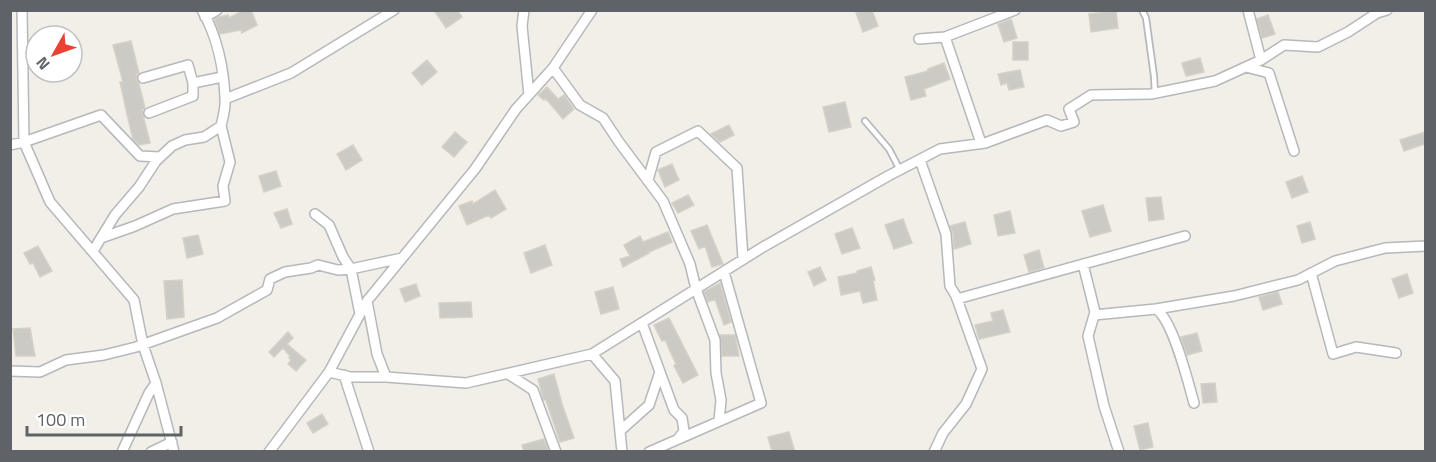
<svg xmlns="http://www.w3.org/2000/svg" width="1436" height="462" viewBox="0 0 1436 462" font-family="'Titillium Web',sans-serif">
<rect width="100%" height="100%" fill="#f1efe8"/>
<path fill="#cccac5" stroke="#d6d1c6" stroke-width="1.5" d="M244,10H251L257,25L242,33L241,30L220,34L214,19L219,17L228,15L229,18Z
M434,10H457L462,17L446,28Z
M863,10H872L878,26L863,32L856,13Z
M1116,11L1118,28L1091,32L1089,14Z
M1268,15L1275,34L1262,38L1257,19Z
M1011,19L1017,38L1004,42L998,24Z
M131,41L139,73L137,74L136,79L139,84L145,108L142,110L143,115L150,143L139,145L133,139L127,114L120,82H123L113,45Z
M1013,42H1028V60H1013Z
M1200,58L1204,72L1186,76L1182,63Z
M427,60L437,72L422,85L412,73Z
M944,63L950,79L924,89L926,96L911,100L905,77L928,71V69Z
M1020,70L1024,87L1009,90L1007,83L1001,85L998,74Z
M547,87L558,99L564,95L574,109L563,119L546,99L544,100L538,95Z
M845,102L851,127L829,132L823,107Z
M729,125L734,135L720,142L711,134Z
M455,132L467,142L454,157L442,147Z
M1425,132V144L1404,151L1400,140Z
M353,145L362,160L346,170L337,154Z
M672,164L679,180L665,187L658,170Z
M276,171L281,186L264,192L259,176Z
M1302,176L1308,192L1292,198L1286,182Z
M495,190L506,209L491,218L489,215L467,225L459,206L472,201L473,204Z
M688,195L694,205L678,213L672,203Z
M1161,197L1164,219L1149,221L1146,198Z
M1103,205L1111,231L1090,237L1082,211Z
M287,209L292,224L281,228L274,213Z
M1010,211L1015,233L998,236L994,215Z
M903,219L912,243L894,249L885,225Z
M965,222L971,244L954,249L953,233L950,226Z
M1310,222L1315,239L1302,243L1297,226Z
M707,225L723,264L712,267L705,246L699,249L691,231Z
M852,228L860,248L842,254L835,234Z
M668,232L672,242L649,252V253L623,267L620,259L630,256L624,245L640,236L643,242Z
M198,235L203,254L187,258L183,238Z
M545,245L552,265L531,273L524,253Z
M38,246L52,271L40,277L33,263L30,264L24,253Z
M1039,250L1044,268L1029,272L1024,255Z
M820,267L826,280L814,286L808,272Z
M871,267L875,280L873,281L877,300L863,303L860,291L841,295L838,277L857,273V271Z
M1407,274L1413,293L1399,298L1392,279Z
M182,280L184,317L167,319L164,281Z
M720,283L731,322L724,325L715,299L708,302L704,292Z
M416,284L420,296L405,302L400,289Z
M613,287L619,309L601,314L595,292Z
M1278,292L1282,304L1263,310L1259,297Z
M471,302L472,317L440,318L439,303Z
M1003,310L1010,332L979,339L975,325L993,321L991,313Z
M669,318L698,375L683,383L674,366L676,364L665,340L662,341L654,325Z
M30,328L35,356H16L13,329Z
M288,332L293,338L287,344L306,360L296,371L288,364L291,360L289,358L290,356L283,348L274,357L269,352Z
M1197,333L1202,351L1187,355L1181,337Z
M720,335H735L739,356H722Z
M554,374L562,404L574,438L560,442L546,400H544L543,398L538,379Z
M1215,383L1217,402L1203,403L1201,384Z
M322,414L328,424L313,433L307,423Z
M1148,423L1153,447L1140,450L1134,426Z
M789,432L795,452H772L768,437Z
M544,439L549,452H524L522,445Z"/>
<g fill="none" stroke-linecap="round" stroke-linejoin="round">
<defs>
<path id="service" d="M1142,10L1146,18L1154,76L1155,94
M865,121L889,149L900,170"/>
<path id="minor" d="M22,10L24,142L50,202L134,300L143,345L156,383L174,452
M524,10L522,26L529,95
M1248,10L1261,60
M205,17L217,10
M945,37L981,143
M919,39L945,37L1015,10
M1246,67L1269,73L1294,151
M553,68L580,105L603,118L619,142L663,201L690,264L696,289L715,340L716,373L721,400L719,421
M143,78L188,65L193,83
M225,99L291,73L394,10
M149,113L193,96V83L222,77
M10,145L24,142L101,115L140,156L160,157
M920,160L946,234L950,286L956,296L982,369L966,404L943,433L934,452
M648,180L656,152L698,131L737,168L743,259
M101,238L135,226L173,209L225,201L223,186L230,162L221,126
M93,251L115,215L139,187L156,161L172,146L185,140L204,137L221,126C223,117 226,107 225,98C224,69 217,36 202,10
M1083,264L1095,312L1088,336L1104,406L1119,452
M1311,273L1333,354L1356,347L1396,353
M957,299L1185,236
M367,301L377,354L386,377
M1156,309C1173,320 1188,382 1194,403
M360,314L351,269L402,258
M1094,315L1156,309L1234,296L1298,280L1335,261L1385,248L1426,246
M592,354L615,381L622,452
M10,371L40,372L66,360L104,355L136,347L217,318L267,290L270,279L285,272L311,268L318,265L338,270L351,269L343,257L329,225L315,214
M329,372L350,377H386L466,383L592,354L763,247L888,176L940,149L985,143L1047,120L1061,126L1074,122L1069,109L1091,95L1151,94L1215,81L1261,60L1284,45L1318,47L1348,32L1377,13L1387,10
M660,372L674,410L682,418L684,431L678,439
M508,374L533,390L556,452
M344,375L369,452
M620,431L649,405L660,372L642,323
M122,452L149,393L156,383
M151,452L172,442
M269,452L329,372L367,301L475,169L516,109L553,68L592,10
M649,452L761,403L724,272"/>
</defs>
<use href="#service" stroke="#b5b8bc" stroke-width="8"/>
<use href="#minor" stroke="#b5b8bc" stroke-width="12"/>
<use href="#service" stroke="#fff" stroke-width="4.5"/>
<use href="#minor" stroke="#fff" stroke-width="9"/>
</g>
<rect width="1436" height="462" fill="none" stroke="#5f6368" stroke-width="24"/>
<g transform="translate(54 54) rotate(230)"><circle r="28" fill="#ffffff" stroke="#bfc1c3" stroke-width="1.5"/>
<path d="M0-4.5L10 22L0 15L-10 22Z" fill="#ea4335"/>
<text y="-9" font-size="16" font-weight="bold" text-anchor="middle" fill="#5f6368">N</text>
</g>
<path d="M27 426v9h154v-9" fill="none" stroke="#5f6368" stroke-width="3"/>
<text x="36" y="426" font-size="18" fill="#5f6368" stroke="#ffffff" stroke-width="4.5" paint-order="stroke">100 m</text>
</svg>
